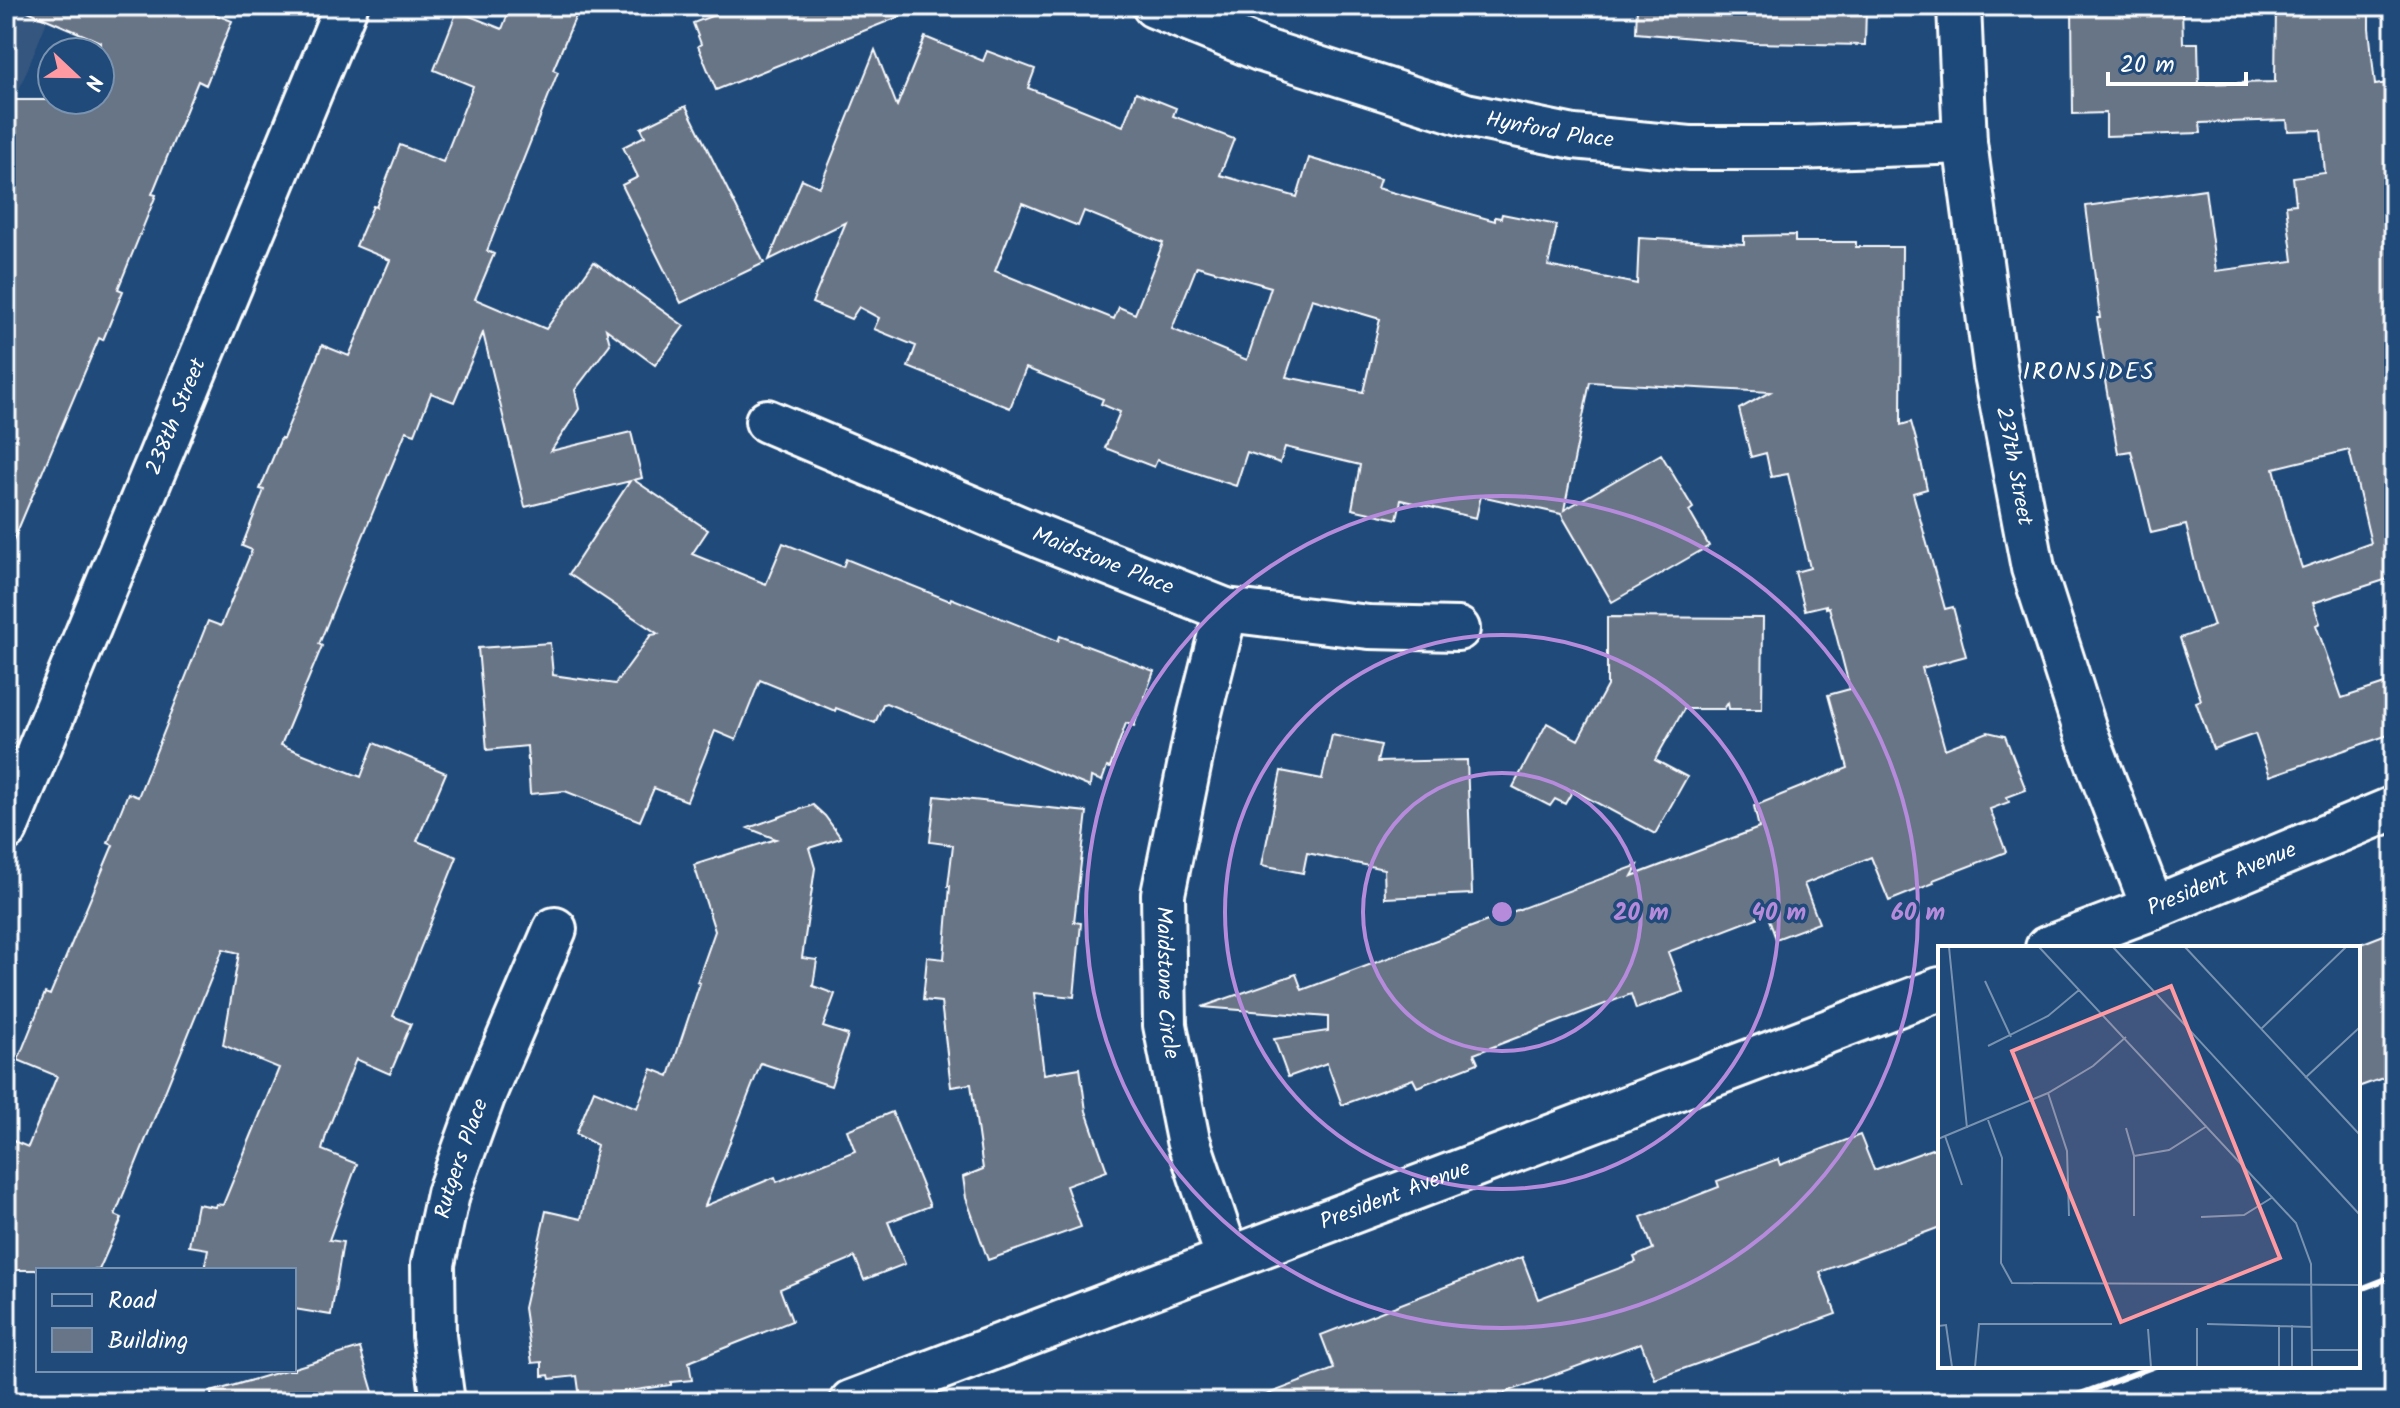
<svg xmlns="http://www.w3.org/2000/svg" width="2400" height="1408" viewBox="0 0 2400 1408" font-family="Kalam,sans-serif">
<rect width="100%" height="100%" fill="#1f4a7a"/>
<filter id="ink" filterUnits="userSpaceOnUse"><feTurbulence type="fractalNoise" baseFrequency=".0125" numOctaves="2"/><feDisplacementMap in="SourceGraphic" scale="16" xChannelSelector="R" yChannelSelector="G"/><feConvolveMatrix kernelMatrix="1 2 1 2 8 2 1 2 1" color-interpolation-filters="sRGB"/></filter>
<g filter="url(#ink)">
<path fill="#35577e" d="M6,6H53L6,122Z"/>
<path fill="#687487" stroke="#fff" stroke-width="2" fill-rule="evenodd" d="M16,6H194L232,21L206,85L198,81L152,194L156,195L118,289L123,291L103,340L99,338L6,558V100H100V42Z
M511,6H580L553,70L558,72L487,251L494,254L475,299L546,329L594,262L684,326L655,365L606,329L610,344L575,390L579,409L551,451L631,432L642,478L634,480L708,530L692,554L766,584L783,543L843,567L846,559L950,601L951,598L1058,641L1060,636L1154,671L1134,726L1126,723L1110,768L1107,767L1102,781L1091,777L1090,787L886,703L883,704L875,723L836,708L835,711L760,680L736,740L715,731L687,801L654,788L640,821L565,791L530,794L527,746L487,750L478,648L550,643L553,675L615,684L651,635L658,634L569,574L630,481L525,507L483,333L454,402L431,393L415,434L406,431L319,644L322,646L281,745L361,777L374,743L446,773L417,841L457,857L393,1016L411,1024L390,1074L356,1059L327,1132L322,1150L357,1164L329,1240L343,1242L331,1315L294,1309V1270H204L208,1249L189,1246L197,1204L215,1207L216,1204L223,1205L279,1068L223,1045L239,953L223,949L115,1215L122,1218L99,1270H6V1138L28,1147L57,1076L18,1060L45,993L50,995L113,845L108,843L128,793L138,797L208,621L221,626L252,550L242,546L264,490L260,489L281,438L283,439L322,345L349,356L390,260L356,246L373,206L376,207L400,145L443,162L473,86L434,70L457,11L502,29Z
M714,6H920L921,8L716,90L698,46L701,44L693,23L717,14Z
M1637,6H1860L1861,8H1866L1865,45L1752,43L1636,33Z
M2072,6H2182L2183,43H2198L2199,84L2275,82L2276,6H2369V28L2375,85L2394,82V577L2313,603L2320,623L2316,625L2342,698L2394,681V733L2270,776L2255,734L2213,749L2196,702L2201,700L2180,638L2214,626L2199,580L2186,525L2151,533L2131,451L2118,453L2105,381L2107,380L2097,318H2100L2086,206L2205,189L2216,271L2293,261L2286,205L2296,204L2293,177L2325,173L2321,130L2288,131L2287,120L2200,123L2201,133L2106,136V113L2073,114ZM2349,450L2371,543L2302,568L2290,531L2274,468Z
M925,37L983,61L987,51L1035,69L1028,88L1123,126L1136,92L1176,108L1173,116L1234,139L1220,175L1297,197L1309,158L1380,179L1377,188L1495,221V217L1501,218L1502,214L1557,225L1548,266L1637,284L1639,238L1744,244V236L1795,235V242H1856V247H1902L1901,425L1911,422L1917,443L1927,489L1913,493L1945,609L1953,607L1966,656L1922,668L1945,749L1988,732L2005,736L2026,790L2007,797L2009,802L1990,809L2006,852L1933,880L1934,883L1889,901L1871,857L1804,884L1819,923L1776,939L1767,914L1668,952L1683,992L1636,1009L1631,994L1474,1054L1478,1063L1417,1087L1413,1079L1342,1105L1327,1063L1288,1077L1274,1039L1328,1031V1017L1202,1007L1296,974L1302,990L1638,865L1632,876L1759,828L1754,806L1848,768L1828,695L1850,689L1829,607L1826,608V605L1805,610L1795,572L1810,568L1788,474L1771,477L1766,453L1751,457L1739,409L1770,392L1590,382L1564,510L1661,454L1693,508L1689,511L1709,546L1612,602L1561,514L1481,496L1476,518L1401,500L1397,519L1352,509L1360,465L1285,447L1280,463L1247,452L1236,486L1157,460L1154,467L1105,448L1120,412L1101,404L1103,399L1026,368L1010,408L908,367L916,346L874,329L879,318L859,307L851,319L812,303L846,222L769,260L802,179L819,187L821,184L875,50L897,106ZM1022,203L1078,226L1084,211L1163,243L1135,314L1119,307L1114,319L995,271ZM1197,266L1271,287L1247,360L1172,329ZM1312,299L1380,319L1363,392L1286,377Z
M686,106L764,263L681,303L622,185L638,177L623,147L645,136L641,128Z
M1607,617L1763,618L1762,709H1729L1728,703L1724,709H1684L1655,760L1687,777L1655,834L1573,790L1565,804L1555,799L1550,806L1513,787L1547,723L1578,740L1607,686Z
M1332,735L1381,745L1377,762L1467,760L1472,894L1385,898L1384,869L1307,853L1303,873L1262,865L1281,771L1322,779Z
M935,796L1087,812L1074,922L1081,923L1074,997L1034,993L1044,1074L1080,1068L1086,1111L1107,1171L1066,1186L1081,1227L988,1260L966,1198L963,1177L983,1169L971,1084L951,1087L941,1002L923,1000L927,957L944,959L950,886H948L953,845L930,842Z
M813,805L825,816L841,838L809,848L815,868L802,958L817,960L813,986L835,994L823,1027L848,1035L831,1086L761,1063L705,1206L775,1177L777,1182L855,1151L847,1130L892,1112L930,1206L888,1222L905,1264L864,1280L855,1257L780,1289L792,1321L689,1362L692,1380L671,1382V1385L580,1398L577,1376L550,1379L549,1375L542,1376V1362L532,1363L524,1308L546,1211L581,1219L597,1145L576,1134L594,1090L637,1108L652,1069L669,1076L700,983L697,982L715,931L694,865L776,839L748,828Z
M2394,931V1074L2358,1087V945Z
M1860,1135L1874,1170L1940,1146V1227L1820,1272L1836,1314L1655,1379L1641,1343L1504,1393L1508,1402H1256L1255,1399L1334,1369L1321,1335L1522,1257L1538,1299L1636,1262L1634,1257L1653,1249L1641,1217L1719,1187L1717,1181L1778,1159L1780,1165Z
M360,1348L376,1402H212L211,1392L286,1370H294V1368Z"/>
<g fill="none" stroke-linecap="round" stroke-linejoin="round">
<defs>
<g id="street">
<path id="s1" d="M1154,6L1262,50L1466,115L1574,137L1690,148H1796L1965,142"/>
<path id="s2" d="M1959,6L1965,142L1996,374L2033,568L2086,733L2153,908"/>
<path id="s3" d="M767,421L1041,537L1226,610L1369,627L1458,629"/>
<path id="s4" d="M1226,610L1200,713L1163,894L1165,1025L1188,1140L1228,1259"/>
<path id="s5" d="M6,829L346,6"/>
<path id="s6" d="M2047,948L2153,908L2394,808"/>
<path id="s7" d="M443,1402L434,1336L433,1264L448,1194L483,1097L555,929"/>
<path id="s8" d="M851,1402L1940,989"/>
</g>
</defs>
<use href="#street" stroke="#fff" stroke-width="48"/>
<use href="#street" stroke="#1f4a7a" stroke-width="42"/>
<path stroke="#fff" stroke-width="6" d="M2358,1290L2394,1276
M2059,1402L2155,1366"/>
</g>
</g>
<g fill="none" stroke="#b68bdc" stroke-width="4">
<circle cx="1502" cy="912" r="139"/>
<circle cx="1502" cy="912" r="277"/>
<circle cx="1502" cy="912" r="416"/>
</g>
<g text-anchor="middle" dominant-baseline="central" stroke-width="7" stroke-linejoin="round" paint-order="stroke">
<g font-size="22" fill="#fff" stroke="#1f4a7a">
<text stroke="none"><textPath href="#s1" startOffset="416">Hynford Place</textPath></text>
<text stroke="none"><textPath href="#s5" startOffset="446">238th Street</textPath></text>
<text stroke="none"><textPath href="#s2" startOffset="464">237th Street</textPath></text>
<text stroke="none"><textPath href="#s3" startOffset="364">Maidstone Place</textPath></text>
<text stroke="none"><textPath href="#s6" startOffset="188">President Avenue</textPath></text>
<text stroke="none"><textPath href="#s4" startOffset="380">Maidstone Circle</textPath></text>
<text stroke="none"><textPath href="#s7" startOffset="248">Rutgers Place</textPath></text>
<text stroke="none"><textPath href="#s8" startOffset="582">President Avenue</textPath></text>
</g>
<g font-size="24" letter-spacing="2" fill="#fff" stroke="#1f4a7a">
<text x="2089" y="372">IRONSIDES</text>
</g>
</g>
<g transform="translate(1938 946)">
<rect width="422" height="422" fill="#1f4a7a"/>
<path fill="none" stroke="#7992af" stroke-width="2" d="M11,1L29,182M101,1L358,277L373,318L374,421M175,1L422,269M247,1L422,189M47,35L73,91M323,83L408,1M50,100L110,70L141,44M367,132L422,81M110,147L129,205L131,270M50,174L64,212L63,317L74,337L422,339M188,182L196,210V270M7,190L24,239M0,193L110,147L155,120L188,91M196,210L231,204L269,180M263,271L306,269L335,251M269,378L374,381M0,380L8,379L14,421M210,383L213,421M374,404H422M37,421L41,378H174M259,421V382M341,421V379M354,421V379"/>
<path fill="#ff9aa2" fill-opacity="0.15" stroke="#ff9aa2" stroke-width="4" d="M233,40L342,312L183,376L74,105Z"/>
<rect width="422" height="422" fill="none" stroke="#fff" stroke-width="4"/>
</g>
<circle cx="1502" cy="912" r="12" fill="#b68bdc" stroke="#1f4a7a" stroke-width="4"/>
<g font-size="24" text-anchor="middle" font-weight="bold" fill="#b68bdc" stroke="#1f4a7a" stroke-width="7" stroke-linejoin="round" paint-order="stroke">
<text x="1641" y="920">20 m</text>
<text x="1779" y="920">40 m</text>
<text x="1918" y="920">60 m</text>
</g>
<rect width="2400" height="1408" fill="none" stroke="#1f4a7a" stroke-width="32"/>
<rect x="16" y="16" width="2368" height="1376" fill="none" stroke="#fff" stroke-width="3" filter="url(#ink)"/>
<rect x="36" y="1268" width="260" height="104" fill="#1f4a7a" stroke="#7992af" stroke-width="2"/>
<rect x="52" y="1294" width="40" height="12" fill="#1f4a7a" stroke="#7992af" stroke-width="2"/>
<text x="108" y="1308" font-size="24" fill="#ffffff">Road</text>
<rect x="52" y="1328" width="40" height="24" fill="#687487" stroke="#7992af" stroke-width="2"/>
<text x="108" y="1348" font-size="24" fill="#ffffff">Building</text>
<g transform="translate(76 76) rotate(112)"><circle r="38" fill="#1f4a7a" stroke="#7992af" stroke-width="2"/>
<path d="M0-6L14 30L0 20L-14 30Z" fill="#ff9aa2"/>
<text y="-12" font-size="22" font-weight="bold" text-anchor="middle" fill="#ffffff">N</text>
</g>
<path d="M2108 72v12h138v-12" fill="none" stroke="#ffffff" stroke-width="4"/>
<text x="2120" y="72" font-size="24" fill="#ffffff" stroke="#1f4a7a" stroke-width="6" paint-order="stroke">20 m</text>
</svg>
